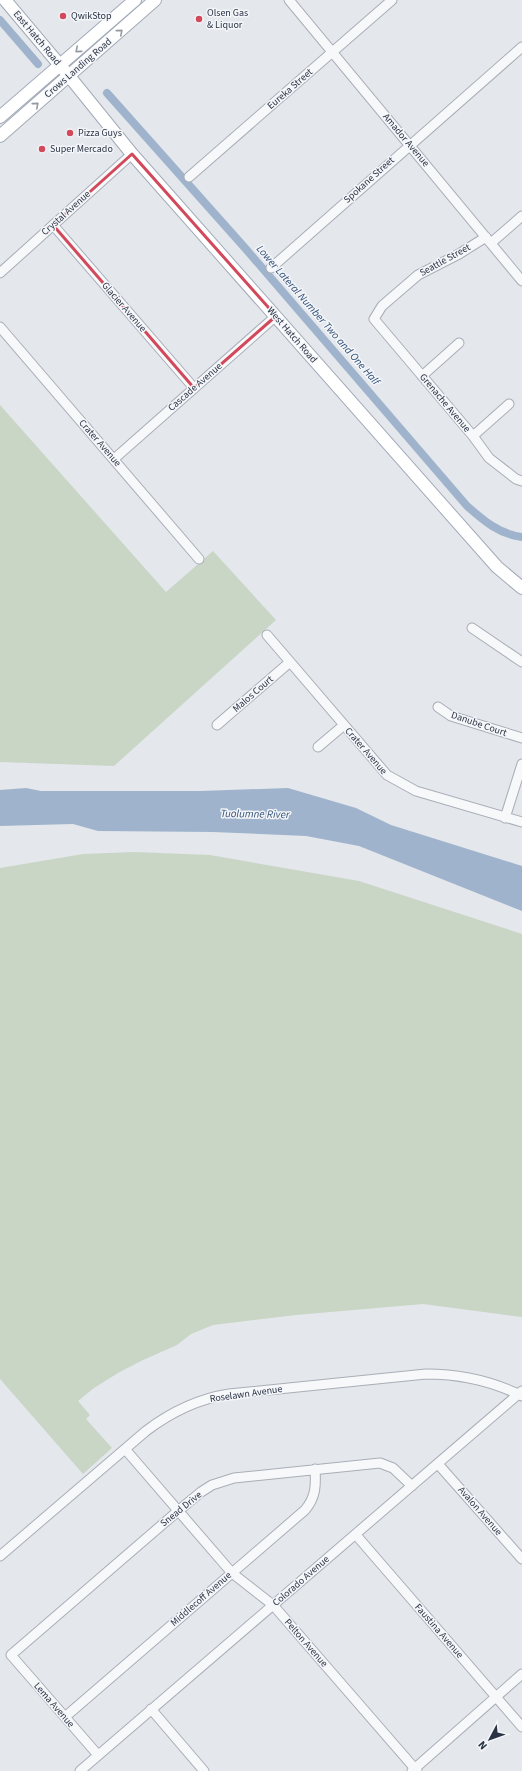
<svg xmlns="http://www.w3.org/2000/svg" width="522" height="1771" viewBox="0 0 522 1771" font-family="'Source Sans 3',sans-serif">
<rect width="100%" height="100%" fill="#e4e7ec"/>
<path fill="#c9d6c5" d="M0,405L166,592L213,551L276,620L114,766L0,762Z
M134,852L210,855L359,881L522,934V1317L423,1304L296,1315L213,1325L191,1334L177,1345L141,1361L118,1373L94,1388L78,1401L90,1415L86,1419L112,1448L83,1474L0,1379V868L83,854Z"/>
<path fill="#9fb4cc" d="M26,788L41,791H201L288,788L356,808L391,825L522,866V911L359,846L306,836L213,832L98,831L73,824L0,826V790Z"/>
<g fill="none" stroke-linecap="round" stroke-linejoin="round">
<path stroke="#9fb4cc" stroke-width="8" d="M0,20L38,64
M107,93L245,248L467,506C484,521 499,534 522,537"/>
<defs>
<path id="minor" d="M289,0L522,281
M189,177L392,0
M53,225L194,388
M486,237L459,254L418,275L382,306L374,319L473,436L489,458L516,479L522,481
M491,243L522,216
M271,268L522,47
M0,273L132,154
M0,327L199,559
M422,376L459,343
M473,436L509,404
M114,459L276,316
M472,628L522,662
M267,635L387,775L416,791L522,822
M438,707L451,716L522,738
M217,725L290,662
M318,747L344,725
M505,818L522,764
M125,1449L232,1573L273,1605L417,1771
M438,1464L522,1559
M356,1535L522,1727
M0,1556L146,1431C171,1412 197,1399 229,1394L426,1374C459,1374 492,1381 522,1396
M151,1709L204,1771
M65,1717L305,1510C316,1497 316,1485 315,1469
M98,1755L11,1655L178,1511L201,1492L212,1485L234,1478L380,1463L393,1468L412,1486
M80,1771L522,1391
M412,1771L522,1674"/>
<path id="major" d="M5,0L69,76L132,154L497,567L522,588
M0,117L135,0
M0,136L155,0"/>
</defs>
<use href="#minor" stroke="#a9aeb7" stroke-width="11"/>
<use href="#major" stroke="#a3abb8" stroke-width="14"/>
<use href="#minor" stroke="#f7f8fa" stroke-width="9"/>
<use href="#major" stroke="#fff" stroke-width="12"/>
</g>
<defs><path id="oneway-chevron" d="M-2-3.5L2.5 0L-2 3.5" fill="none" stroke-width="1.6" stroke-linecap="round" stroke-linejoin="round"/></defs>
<g stroke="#959aa2">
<use href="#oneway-chevron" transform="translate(120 32) rotate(-41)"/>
<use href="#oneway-chevron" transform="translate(78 50) rotate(139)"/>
<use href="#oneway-chevron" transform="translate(36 105) rotate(-41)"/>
</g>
<path fill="none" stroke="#d1495b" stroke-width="3" stroke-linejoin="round" d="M132,154L276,316L194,388L53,225Z"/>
<g fill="#d1495b" stroke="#f4f6f9" stroke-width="1.5">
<circle cx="63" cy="16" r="4"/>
<circle cx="199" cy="19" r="4"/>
<circle cx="70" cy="133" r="4"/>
<circle cx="42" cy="149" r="4"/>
</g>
<g text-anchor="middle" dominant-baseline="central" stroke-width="3" stroke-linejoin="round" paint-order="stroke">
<g font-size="10" fill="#2b3445" stroke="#f4f6f9" text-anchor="start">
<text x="207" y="13">Olsen Gas<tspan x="207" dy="12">&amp; Liquor</tspan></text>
<text x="71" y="16">QwikStop</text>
<text x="78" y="133">Pizza Guys</text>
<text x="50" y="149">Super Mercado</text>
</g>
<g font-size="10" fill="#2b3445" stroke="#f4f6f9">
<text transform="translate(37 38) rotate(50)">East Hatch Road</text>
<text transform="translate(78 68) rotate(-41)">Crows Landing Road</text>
<text transform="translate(290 89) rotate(-41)">Eureka Street</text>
<text transform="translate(406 140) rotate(50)">Amador Avenue</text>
<text transform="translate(369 180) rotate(-42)">Spokane Street</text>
<text transform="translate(66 213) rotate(-42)">Crystal Avenue</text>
<text transform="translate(445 260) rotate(-29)">Seattle Street</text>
<text transform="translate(124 307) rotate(49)">Glacier Avenue</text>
<text transform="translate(292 335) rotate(49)">West Hatch Road</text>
<text transform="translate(195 387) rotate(-41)">Cascade Avenue</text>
<text transform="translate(445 403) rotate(50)">Grenache Avenue</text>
<text transform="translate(100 443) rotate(49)">Crater Avenue</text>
<text transform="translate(253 694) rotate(-41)">Malos Court</text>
<text transform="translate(479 724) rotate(19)">Danube Court</text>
<text transform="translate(366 751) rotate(49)">Crater Avenue</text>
<text transform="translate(246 1394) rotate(-8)">Roselawn Avenue</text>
<text transform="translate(181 1509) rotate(-39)">Snead Drive</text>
<text transform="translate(480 1511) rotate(49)">Avalon Avenue</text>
<text transform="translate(301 1581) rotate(-41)">Colorado Avenue</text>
<text transform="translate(201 1599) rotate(-41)">Middlecoff Avenue</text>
<text transform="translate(439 1631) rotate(49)">Faustina Avenue</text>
<text transform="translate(306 1643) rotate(49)">Pelton Avenue</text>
<text transform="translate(54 1705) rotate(49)">Lema Avenue</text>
</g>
<g font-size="11" font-style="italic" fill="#34527a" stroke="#f4f6f9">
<text transform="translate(318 315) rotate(49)">Lower Lateral Number Two and One Half</text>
<text transform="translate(255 814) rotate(1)">Tuolumne River</text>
</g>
</g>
<g transform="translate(490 1739) rotate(229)" stroke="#f4f6f9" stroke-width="3" paint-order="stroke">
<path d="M0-3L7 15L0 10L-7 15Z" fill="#2b3445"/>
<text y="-6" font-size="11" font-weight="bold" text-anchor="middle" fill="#2b3445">N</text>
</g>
</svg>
